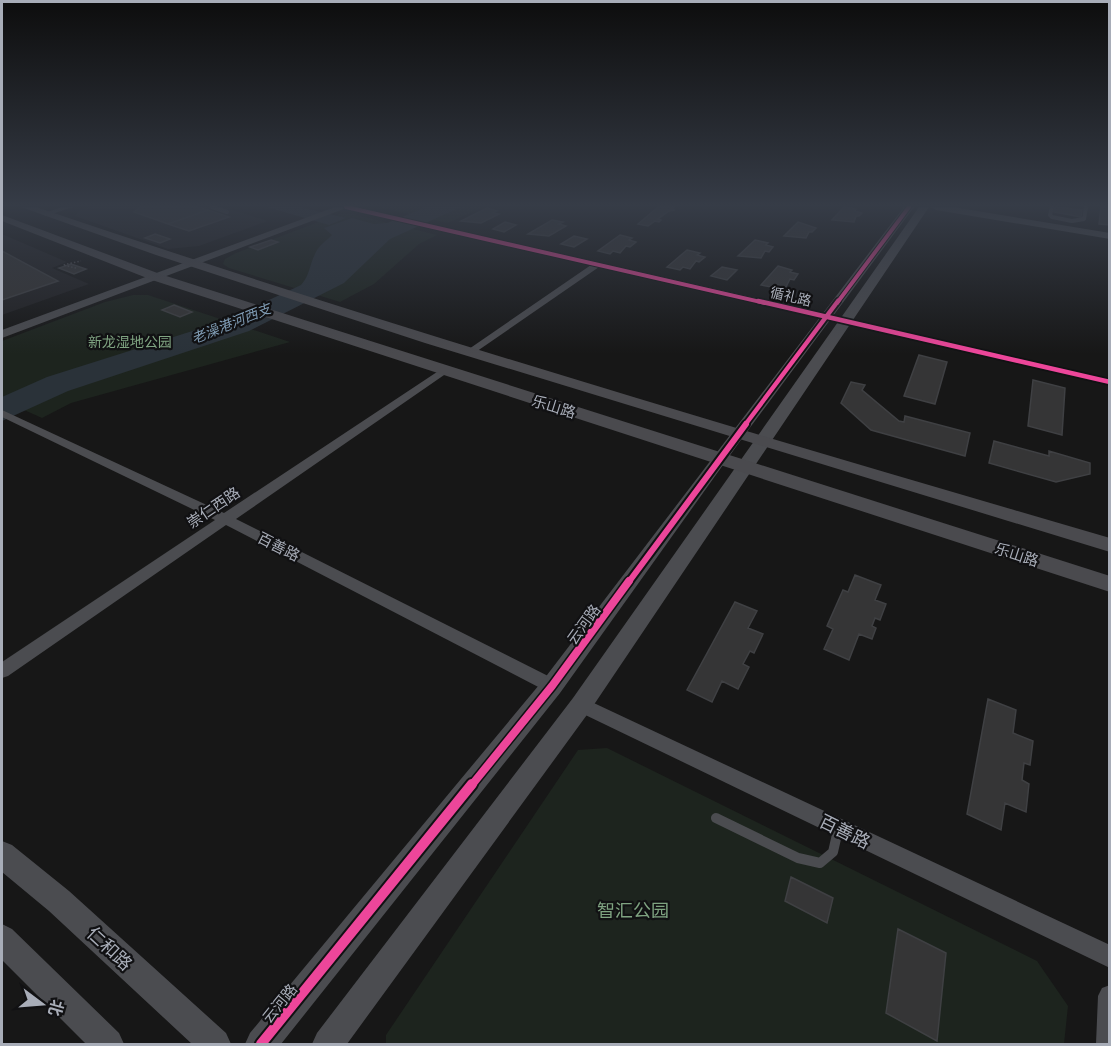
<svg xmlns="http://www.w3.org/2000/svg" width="1111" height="1046" viewBox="0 0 1111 1046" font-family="'Open Sans','Noto Sans SC',sans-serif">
<rect width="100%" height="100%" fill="#171717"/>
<path fill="#212123" d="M90,207H222L268,221L199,246L168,249L75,216L80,210Z
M2,234L67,262L52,268L89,284L2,315Z"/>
<path fill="#1d241e" d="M378,207H483L448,223Z
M340,214H353L437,235L419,244L374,284L340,302L229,268L223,264L225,259L236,253Z
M133,295H148L290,342L71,403L42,418L2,400V341L105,302Z
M607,748L1037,961L1068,1006L1064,1044H386V1035L578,750Z"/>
<path fill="#2a3239" d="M267,207H300L346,218L329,225Z
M427,207H461L390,239L344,283L249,331L68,391L2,421V397L47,377L224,321L301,285C310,275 309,266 315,254C318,246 326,241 332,235L324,228L352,218L374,224L387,223Z"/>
<path fill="#353536" stroke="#3f4043" stroke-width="1.5" d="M140,207H198L208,210L168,224L134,212Z
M658,207H674L672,209L675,210L669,211L658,219L661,220L659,222L655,221L648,226L638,224Z
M844,207L856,209L855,211L862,213L859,216H856L854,222L832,220Z
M1055,207L1082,210L1081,217L1054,212Z
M1101,207H1110V225L1099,224Z
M487,208L497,211L493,213L499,214L481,223L461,221Z
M208,210L229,217L189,231L168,224Z
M552,220L563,222L559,224L566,226L549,236L528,234Z
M505,222L516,225L504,232L493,229Z
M798,222L816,228L812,232H809L806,238L784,236Z
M155,234L170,239L160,243L145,238Z
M620,235L632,238L629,240L636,242L630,247L626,246L620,253L613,251L610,254L598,251Z
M574,236L587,239L574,247L561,244Z
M271,240L278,242L258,250L250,247Z
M755,240L768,243L766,245L773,247L769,252L765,251L761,258L738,256Z
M687,250L700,253L697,255L705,257L699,262L696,261L690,269L683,267L680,270L667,267Z
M2,251L58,281L2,300Z
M71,264L86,269L74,274L59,268Z
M778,266L792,270L790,272L798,274L794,280L790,279L786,287L778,285L776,288L761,285Z
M722,267L737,270L727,280L711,276Z
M174,305L192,312L180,317L162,310Z
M919,355L947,362L935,404L904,396Z
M1033,380L1065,388L1062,435L1028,426Z
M851,382L865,385L862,390L899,421L904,422L905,416L970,433L965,456L871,430L841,403Z
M994,441L1049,456V451L1090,463V474L1056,482L989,463Z
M855,575L881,585L875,600L886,604L880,620L875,618L872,626L876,628L872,639L859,634L849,660L824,649L833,629L827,626L843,590L848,592Z
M735,602L757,611L748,628L763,634L754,653L750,651L743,664L749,667L738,689L722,681L712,702L687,690Z
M988,699L1016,710L1013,733L1033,741L1030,765L1024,763L1022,780L1029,784L1026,812L1005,803L1001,830L967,814Z
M791,877L833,898L827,923L785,901Z
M898,929L946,953L937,1041L886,1013Z"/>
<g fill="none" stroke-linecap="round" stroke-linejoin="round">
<path stroke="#4d4e52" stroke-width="1.5" stroke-dasharray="1.5 2" stroke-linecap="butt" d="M76,268L63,265L81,261"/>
<path stroke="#4b4c50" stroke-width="4" d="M212,207L227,212
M1052,207L1050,215L1052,217L1072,221L1084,219L1086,207"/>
<path stroke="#4b4c50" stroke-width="10" d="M716,818L798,858L820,863L833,852L838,830"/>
<path fill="#4b4c50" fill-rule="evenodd" d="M62,207H73L46,216L42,214Z
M343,207H356L1110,379V385L599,267L470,356L465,353L466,351L591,265Z
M443,368L448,371L447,373L236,519L558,681L560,686L558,691L552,693L546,691L226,525L8,676L2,678V662L215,520L2,417V410L224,513Z
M581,697L1110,945V968L575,710L572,705L575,700Z
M1110,985V1044H1096L1098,996L1102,988Z"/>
<path fill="#4b4c50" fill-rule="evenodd" d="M335,207H349L2,338V330Z
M904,207H914L743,437L560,693L281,1044H245L250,1033L544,679Z
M919,207H929L589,712L347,1044H312L317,1033L573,698Z
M931,207H953L1110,233V239L936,210Z
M2,841L12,845L69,891L226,1033L231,1044H192L49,911L2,872Z
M2,924L12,929L119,1033L124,1044H86L2,960Z"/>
<path fill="#4a4a4e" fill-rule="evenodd" d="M21,207H36C391,327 750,433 1110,538V552L425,343L156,255Z
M2,215L160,274L1110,576V592L152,280L2,221Z"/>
<defs>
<path id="cycleway-far4" d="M346,207L765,303
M837,303L909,207"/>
<path id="cycleway-far3" d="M758,301L1110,382
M745,425L838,301"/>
<path id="cycleway-far2" d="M628,583L746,424"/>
<path id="cycleway-far1" d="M471,786L552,686L629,581"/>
<path id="cycleway" d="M261,1044L472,784"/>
</defs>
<use href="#cycleway-far4" stroke="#111113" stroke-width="6"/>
<use href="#cycleway-far3" stroke="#111113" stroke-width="8"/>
<use href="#cycleway-far2" stroke="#111113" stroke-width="10"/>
<use href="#cycleway-far1" stroke="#111113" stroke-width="11"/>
<use href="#cycleway" stroke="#111113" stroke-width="14"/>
<use href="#cycleway-far4" stroke="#ed469a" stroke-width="4"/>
<use href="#cycleway-far3" stroke="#ed469a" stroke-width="4.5"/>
<use href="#cycleway-far2" stroke="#ed469a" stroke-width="6"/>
<use href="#cycleway-far1" stroke="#ed469a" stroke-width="8"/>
<use href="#cycleway" stroke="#ed469a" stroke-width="10"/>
</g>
<linearGradient id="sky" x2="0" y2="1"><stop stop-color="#0d0d0d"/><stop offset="0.58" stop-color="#363c47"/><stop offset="1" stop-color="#363c47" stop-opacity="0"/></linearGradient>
<rect width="1111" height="354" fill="url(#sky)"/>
<g text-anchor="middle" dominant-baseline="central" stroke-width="4.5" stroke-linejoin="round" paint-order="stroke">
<g font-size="14" fill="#a8adb8" stroke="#111113">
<text transform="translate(791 296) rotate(13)">循礼路</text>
</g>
<g font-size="14" font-style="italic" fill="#7f9bb3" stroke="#111113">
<text transform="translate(231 323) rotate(-22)">老澡港河西支</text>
</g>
<g font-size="14" fill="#7fa381" stroke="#111113">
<text x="130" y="341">新龙湿地公园</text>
</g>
<g font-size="15" fill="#a8adb8" stroke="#111113">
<text transform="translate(554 406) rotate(17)">乐山路</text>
<text transform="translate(213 507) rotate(-34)">崇仁西路</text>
<text transform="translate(279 546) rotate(27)">百善路</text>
<text transform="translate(1017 554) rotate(18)">乐山路</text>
<text transform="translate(583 624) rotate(-54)">云河路</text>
<text transform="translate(279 1003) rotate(-51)">云河路</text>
</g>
<g font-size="18" fill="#a8adb8" stroke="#111113">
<text transform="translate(845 831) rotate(26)">百善路</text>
<text transform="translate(110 948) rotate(43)">仁和路</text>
</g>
<g font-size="18" fill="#7fa381" stroke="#111113">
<text x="633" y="910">智汇公园</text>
</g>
</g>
<rect width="1111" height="1046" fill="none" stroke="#a8adb8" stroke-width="6"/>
<g transform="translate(42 1004) rotate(106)" stroke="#111113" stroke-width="4.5" paint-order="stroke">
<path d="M0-4.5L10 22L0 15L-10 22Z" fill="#a8adb8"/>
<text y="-9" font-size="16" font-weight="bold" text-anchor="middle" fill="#a8adb8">北</text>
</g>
</svg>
